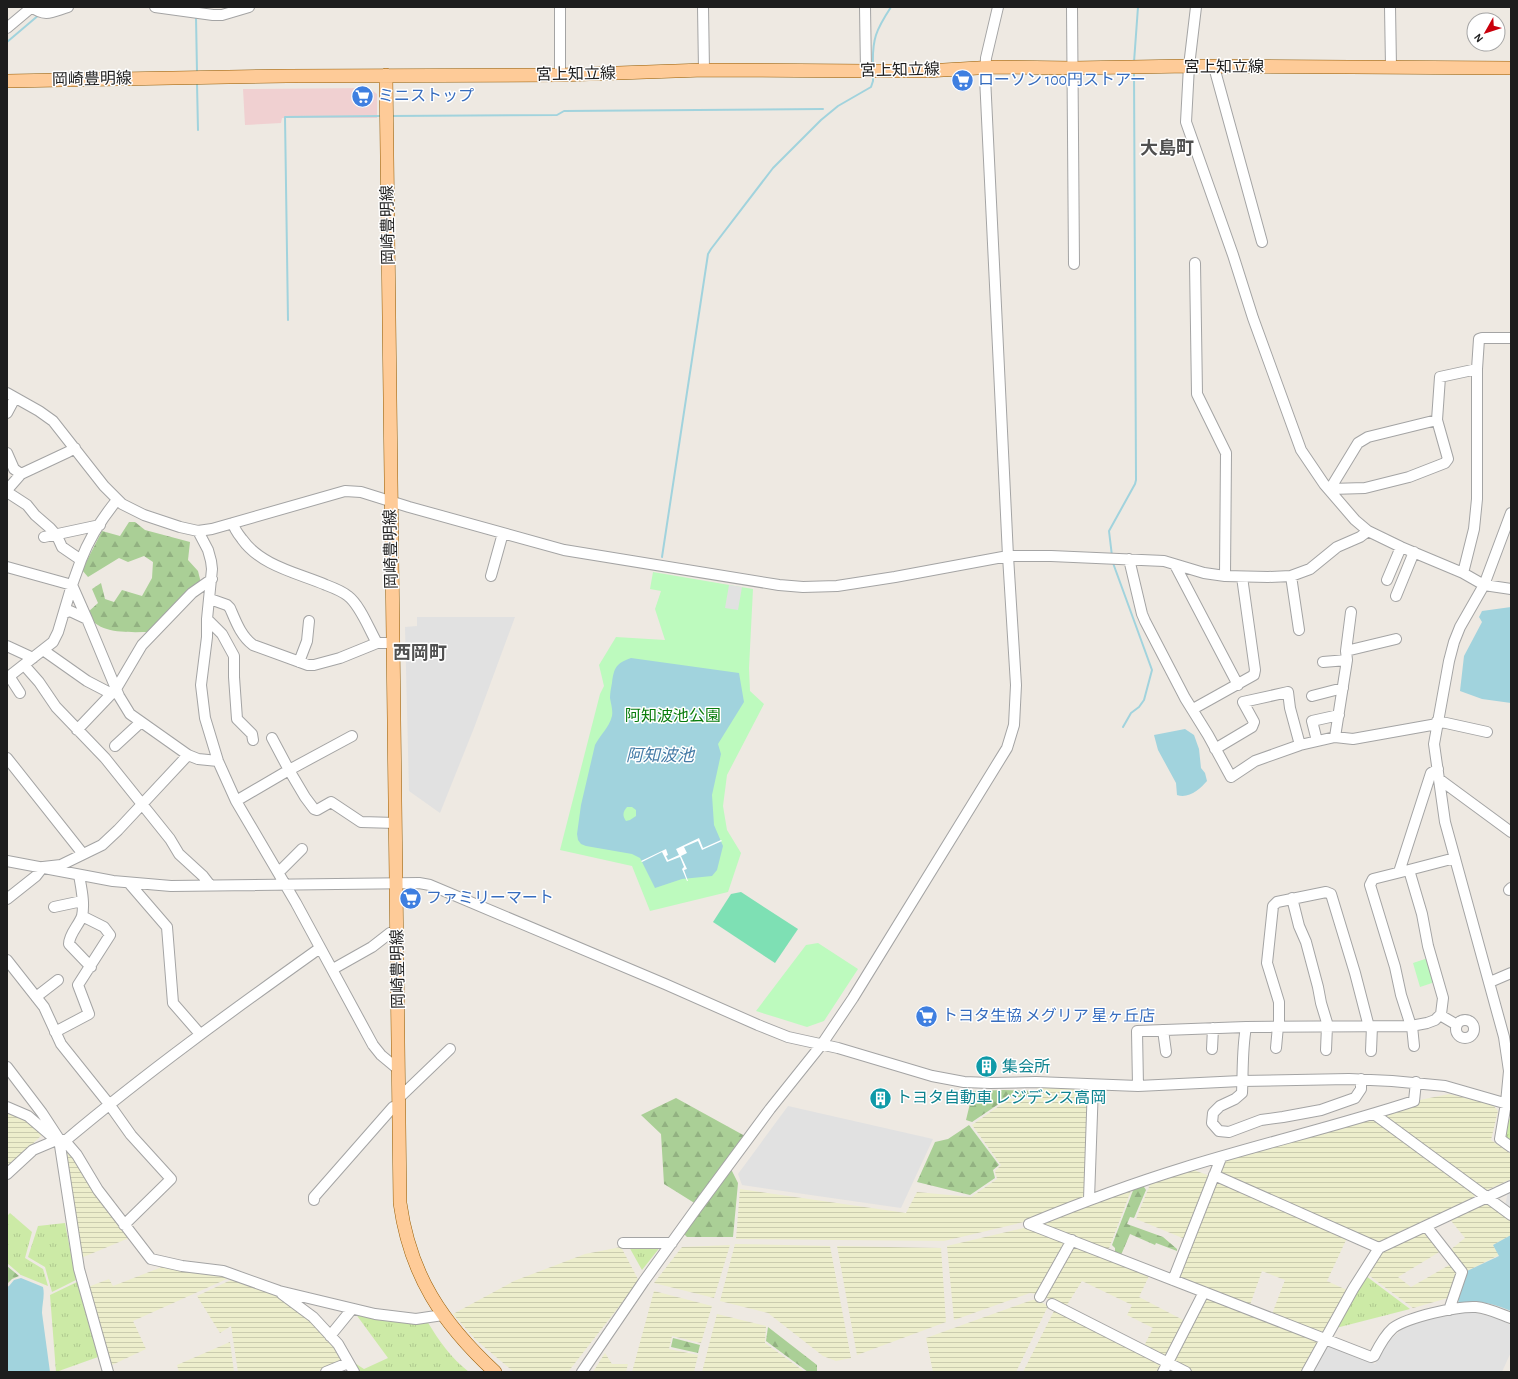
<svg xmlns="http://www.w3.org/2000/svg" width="1518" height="1379" viewBox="0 0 1518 1379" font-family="'Alegreya Sans','Noto Sans JP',sans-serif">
<defs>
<pattern id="farmland-rules" width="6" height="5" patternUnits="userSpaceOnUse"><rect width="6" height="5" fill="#edeecc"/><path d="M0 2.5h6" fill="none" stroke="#cbccaf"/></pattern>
<pattern id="grass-tufts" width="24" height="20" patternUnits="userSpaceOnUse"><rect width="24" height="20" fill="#cceaa6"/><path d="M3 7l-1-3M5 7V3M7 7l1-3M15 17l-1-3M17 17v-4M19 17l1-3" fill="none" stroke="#afc88e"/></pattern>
<pattern id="forest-firs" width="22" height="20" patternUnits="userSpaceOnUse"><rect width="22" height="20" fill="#aacf96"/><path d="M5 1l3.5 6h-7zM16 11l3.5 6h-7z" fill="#92b181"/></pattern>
</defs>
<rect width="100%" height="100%" fill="#eee9e2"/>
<path fill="#f0d0d1" d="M369,88L377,94V118H282L281,123L245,125L243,89Z"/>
<path fill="url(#farmland-rules)" d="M1037,1085L1089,1089L1087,1199L1028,1221L944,1241L736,1239L740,1189L906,1213L917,1192L971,1197L997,1179L995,1171L1001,1165L972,1125L1009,1099L1036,1100Z
M1449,1094L1493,1105L1498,1111L1491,1140L1511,1154V1179L1485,1191L1382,1116L1414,1106L1416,1104L1415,1101Z
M7,1111L26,1119L43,1134L7,1168Z
M1373,1118L1475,1192L1474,1197L1377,1243L1219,1173L1224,1161Z
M64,1145L75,1159L94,1192L129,1238L81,1258Z
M1191,1169L1210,1176L1185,1239L1136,1219L1151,1182Z
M1215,1179L1347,1238L1327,1281L1349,1291L1323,1335L1272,1314L1285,1280L1262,1271L1250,1305L1176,1277Z
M1132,1188L1108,1251L1036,1223Z
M1484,1201L1511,1221V1235L1493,1245L1499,1255L1467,1271L1450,1250L1465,1238L1448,1217Z
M1028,1227L1068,1242L1038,1294L1030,1293L954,1320L947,1246Z
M1424,1229L1441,1251L1398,1277L1411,1287L1451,1264L1457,1273L1448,1298L1413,1308L1367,1274L1381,1249Z
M1073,1243L1150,1274L1139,1297L1185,1321L1167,1360L1143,1348L1153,1328L1127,1315L1132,1305L1082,1281L1065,1308L1043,1296Z
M735,1244L830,1246L851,1358L836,1361L823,1356L768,1313L720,1301Z
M730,1245L714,1298L654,1283L682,1247Z
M837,1246L941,1248L946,1322L857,1355Z
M621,1247L639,1281L568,1372H514L476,1340L453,1314L514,1281L585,1254Z
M162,1267L222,1275L229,1278L133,1321L146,1349L112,1365L88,1287L109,1279L113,1286Z
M233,1279L277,1294L308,1319L335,1347L342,1362L316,1372H238L231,1326L220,1333L197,1296Z
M654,1291L712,1306L701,1343L672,1336L669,1349L698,1355L694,1372H632Z
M1204,1295L1320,1342L1303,1372H1192L1172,1361Z
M1032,1300H1038L1048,1306L1016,1372H933L926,1338Z
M1055,1309L1163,1365L1159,1372H1023Z
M717,1314L766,1326L765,1343L805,1372H702Z
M230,1342L234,1372H179L177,1365Z
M605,1353L612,1364H628L626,1372H593Z"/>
<path fill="url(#grass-tufts)" d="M1511,1118V1141L1504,1136L1508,1120Z
M10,1213L32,1232L25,1258L43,1269L48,1286L21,1275L7,1263V1216Z
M65,1223L76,1280L52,1292L45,1267L28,1257L38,1226Z
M628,1245L661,1246L642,1270Z
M1366,1276L1410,1309L1336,1328Z
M77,1282L98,1357L56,1372L50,1295Z
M355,1313L427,1321C439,1341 451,1358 469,1372H359L350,1360L364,1369L388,1358Z"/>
<path fill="url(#forest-firs)" d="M129,522H135L145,530L190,542L188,560L198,571L201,583L150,632C129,632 97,635 87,613L98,603L92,589L101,583L105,599L114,602L122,590L142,596L152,578L153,562L144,556L128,562L119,558L88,577L82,570L102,531L120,536Z
M1004,1090L1035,1091L1034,1097H1009L972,1122L966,1120L973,1091Z
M676,1098L745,1136L696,1204L664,1184L661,1134L641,1115Z
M969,1125L999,1165L993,1170L995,1178L970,1195L917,1182L935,1142L948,1139Z
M731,1169L738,1183L733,1237H687L684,1234Z
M1142,1184L1146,1190L1134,1218L1130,1217L1127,1224L1163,1237L1177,1249V1251L1156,1243L1155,1245L1130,1234L1121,1255L1115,1252V1248L1112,1245L1134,1188Z
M7,1266L19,1276L12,1279L7,1284Z
M768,1327L817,1365V1372H808L766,1341Z
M673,1338L700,1345L698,1353L671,1347Z"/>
<path fill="#bdfabe" d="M653,572L753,589L749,668L750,691L764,704L727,775L723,806L727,830L741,853L728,892L650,911L632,866L560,850L600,694L604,686L599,665L616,637L665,640L655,609L661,591L650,589Z
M818,943L858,969L824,1021L807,1027L756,1011L806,945Z
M1428,958L1435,982L1420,987L1413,963Z"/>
<path fill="#7ee0b4" d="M741,892L798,929L775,963L713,922L731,894Z"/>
<path fill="#e1e1e1" d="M729,585L742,587L738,610L725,608Z
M417,617H515L474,728L440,813L409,791L405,627L417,626Z
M788,1106L933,1139L901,1208L742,1185L738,1174Z
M1509,1188H1511V1209L1505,1205Z
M1472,1312L1493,1317L1511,1325V1352L1502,1372H1311L1326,1346H1329L1375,1364L1387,1342L1405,1327L1450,1313Z"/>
<path fill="#a1d3dd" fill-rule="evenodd" d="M1511,607V703L1482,699L1460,691L1464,656L1482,622L1479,617L1482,611Z
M631,658L739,673L744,702L718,744L721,754L712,795L714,825L723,846L717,870L712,876L682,879L655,888L640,858L632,854L586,846L581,844L578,840L577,834L581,805L595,745C600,735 609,728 612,716C613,710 611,704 610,698C610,693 611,688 612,683C614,668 616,663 631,658ZM627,807H632L636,810V816L630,820L626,821C622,815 623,812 627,807Z
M1185,729L1194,735L1199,749L1201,768L1205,773L1207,781C1200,789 1189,799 1177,795L1176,783L1158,750L1154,735Z
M1511,1235V1311C1491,1303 1480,1300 1458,1304L1461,1286L1467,1271L1499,1256L1493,1245Z
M21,1278L43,1287C45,1296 42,1304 42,1313L50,1372H7V1287L9,1286L14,1280Z"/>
<path fill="#fff" d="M699,838L703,848L721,840L722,841L702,850L698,841L684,847L687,853L681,856L687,869L684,870L688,881H687L682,869L684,867L680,857L667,862L662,852L642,862L641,861L666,849L668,855L666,856L668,860L679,855L676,849Z"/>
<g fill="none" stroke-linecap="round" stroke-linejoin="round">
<path stroke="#a1d3dd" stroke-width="2" d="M196,17L197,72
M7,42L40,14
M1134,62L1138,7
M873,66C872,39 876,30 891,7
M197,83L198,130
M391,116L557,115L564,111L823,109
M288,320L285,117L381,116
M1112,556L1109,531L1135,484L1136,480L1134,72
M662,557L708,254L711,249L773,168L821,120L838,106L871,87L873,81V76
M1113,563L1152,670L1144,700L1139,707L1131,713L1123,727"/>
<defs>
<path id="minor" d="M155,7L213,15H222L249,7
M560,7V75
M703,7L704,70
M865,7L866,71
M1072,7L1074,264
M1196,7L1189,66L1186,122L1233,255L1253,318L1301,450L1324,484L1355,520L1368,531L1401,547L1463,573L1484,585L1511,589
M1390,7L1391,67
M7,28L32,7C45,18 54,11 68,7
M1214,67L1262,242
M1195,263L1197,394L1226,453L1225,576
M7,393L39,411L53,421L104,486L122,504L144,515L180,527L198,531L212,529L345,491L361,492L409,507L564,550L779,585L803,587L837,586L895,577L1008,556H1051L1164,561L1204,573L1225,576L1268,577L1291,576L1310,569L1337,547L1360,537L1368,531
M7,413L15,398
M7,453L14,469L21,474L68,452L75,448
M1330,489L1358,443L1368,437L1437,420L1440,377L1477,369
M1330,489L1365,488L1409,477L1445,463L1448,459L1437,420
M7,490L21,474
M7,492L27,505L35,515L50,528L57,536L62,547L81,560C89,539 103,517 117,500
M1511,513L1484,585L1460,627L1454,642L1449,661L1434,744L1445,822L1504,1037L1509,1071L1506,1103L1500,1139L1511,1147
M233,523C234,529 238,534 242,539C261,566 298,573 326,585C334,588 342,591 348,596C360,605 369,629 377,643
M198,531L208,550L211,561L212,569L207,619V637L201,685L205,718L218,761L236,801L296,903L373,1045L381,1055L399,1070
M44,537L100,525
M1129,559L1142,614L1145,621L1185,698L1208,735L1231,777L1255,761L1300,745L1335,737L1353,739L1437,724
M81,560L72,585L87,619
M1175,565L1238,685
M7,567L72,585L58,632L53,642L7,678
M1463,573L1474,529L1477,499V369L1479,339L1482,338H1511
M491,576L503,533
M1291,576L1299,630
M1387,580L1401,547
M1396,596L1414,552
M210,599L227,605L230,608C236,622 241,636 253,645L308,665H314L340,658L377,643H393
M64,613L70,611L87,619L119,696L130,714L188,755L198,759L218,761
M207,619L222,634L234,656V677L237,719L252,734L253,740
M7,646L33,658
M43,650L87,681L112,694
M1346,651L1396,639
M299,662L307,641L309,621
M1323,662L1347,660
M24,665L39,682L56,707L105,758L170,839L179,854L203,876L210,885
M9,676L20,693
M1312,696L1343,688
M1193,709L1254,675L1255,670L1242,577
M1437,721L1487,732
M77,730L116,689L142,645L192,593L212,579
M352,736L289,770L305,797L314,809L317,810L331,802L361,822L396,823
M1335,737L1347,660L1346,651L1351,612
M1317,741L1312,721L1339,715
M115,746L141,722
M1215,749L1252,727L1254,722L1243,702L1288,692L1290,708L1300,745
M7,758L83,854
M1439,779L1511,832
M236,801L289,770L272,738
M7,861L113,881L171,886L419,883L430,885L665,984L758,1025L788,1037L838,1048L932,1076L964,1082L990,1083L1036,1082L1138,1086L1241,1081L1349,1079L1392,1081L1445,1086L1511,1105
M279,872L302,849
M1399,872L1431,773L1438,769
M79,875C81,887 85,903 82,916C79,925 69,934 69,944L91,967
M129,883L167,927L173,1003L200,1034
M1509,890L1511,888
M1292,898L1299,926L1306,942L1318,987L1321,1003L1328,1026
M7,899L36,876L43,867L61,865L102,845L118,830L188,755
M54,907L82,901
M7,960L44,1007L61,1044L109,1104L131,1135L171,1179L124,1225
M333,969L372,947L390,933L398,932
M1490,982L1511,973
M36,997L58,980
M1440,1015L1457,1025
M1456 1029a9 9 0 1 1 18 0a9 9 0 1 1-18 0Z
M1279,1026V1002L1267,963L1273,906L1277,902L1326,892L1331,894L1355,973L1369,1027
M1411,1026L1401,995L1395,967L1370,885L1373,879L1409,870L1455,858
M1412,1026L1414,1046
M1246,1027C1242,1049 1243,1071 1242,1093L1235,1099L1220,1106L1213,1113L1212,1123L1219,1131L1229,1132L1261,1120L1283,1117L1321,1110L1355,1098L1361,1089V1079
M1163,1030L1166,1052
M55,1032L89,1014L78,985L110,935L104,927L82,916
M1276,1048L1278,1026
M1212,1049L1213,1028
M1326,1050L1327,1026
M1371,1051L1372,1026
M7,1067L42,1113L59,1139L79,1269L108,1372
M1138,1086L1137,1031L1246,1027L1411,1026L1427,1023L1435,1020L1441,1014L1443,998L1428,946L1422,914L1409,870
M400,1097L450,1049
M7,1107L28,1116L56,1140
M1374,1114L1511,1215
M65,1141C147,1072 233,1010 320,948
M7,1174L33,1150L59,1139L65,1141L77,1155L98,1190L151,1259L182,1266L223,1271L279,1291L375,1314L416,1319L443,1315
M1214,1175L1379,1248
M1089,1199L1093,1085
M314,1200V1197L393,1107H399
M1029,1224L1371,1357L1374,1356C1379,1346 1385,1335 1393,1328C1408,1317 1457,1306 1476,1307C1488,1308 1500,1314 1511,1318
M1029,1224C1080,1203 1131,1184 1183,1168C1260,1144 1338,1126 1414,1101L1416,1082
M1426,1226L1462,1272L1449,1310
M623,1243H672
M1173,1280L1221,1158
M282,1294L313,1317L338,1344L354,1372
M1040,1297L1072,1240
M1052,1304L1186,1372
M330,1336L352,1309
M326,1372L348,1363
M582,1372L644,1281L696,1209L770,1109L822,1044L853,998L1007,748L1014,725L1016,685L1008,556L985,77L986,58L998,7
M1163,1372L1204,1292
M1307,1372L1353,1289L1379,1248L1511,1186"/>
<path id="major" d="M386,75L400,1203C410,1275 442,1323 495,1372
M7,81L287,76L560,75L704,70L869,71H926L995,67L1073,68L1189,66L1511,68"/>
</defs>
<use href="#minor" stroke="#a4a4a4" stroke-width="12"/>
<use href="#major" stroke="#955b00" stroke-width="14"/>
<use href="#minor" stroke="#fff" stroke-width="10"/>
<use href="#major" stroke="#fecb98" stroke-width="13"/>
</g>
<defs>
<symbol id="supermarket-disc" viewBox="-11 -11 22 22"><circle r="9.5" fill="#3f7fe0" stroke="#fff"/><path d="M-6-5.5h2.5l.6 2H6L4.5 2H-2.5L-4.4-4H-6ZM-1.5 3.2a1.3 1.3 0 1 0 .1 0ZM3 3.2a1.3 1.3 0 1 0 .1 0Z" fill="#fff"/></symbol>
<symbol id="building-disc" viewBox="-11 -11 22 22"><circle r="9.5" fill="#0f9aa8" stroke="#fff"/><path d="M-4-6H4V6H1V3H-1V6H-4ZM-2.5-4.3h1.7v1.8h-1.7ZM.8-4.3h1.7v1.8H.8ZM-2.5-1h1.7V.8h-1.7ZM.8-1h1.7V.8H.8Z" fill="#fff"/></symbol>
</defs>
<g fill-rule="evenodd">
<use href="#supermarket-disc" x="950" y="68" width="25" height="25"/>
<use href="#supermarket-disc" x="350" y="84" width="25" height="25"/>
<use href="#supermarket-disc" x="398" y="886" width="25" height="25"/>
<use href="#supermarket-disc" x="914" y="1004" width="25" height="25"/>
<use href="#building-disc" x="974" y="1054" width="25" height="25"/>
<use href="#building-disc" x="868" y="1086" width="25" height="25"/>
</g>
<g text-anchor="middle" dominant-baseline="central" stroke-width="3" stroke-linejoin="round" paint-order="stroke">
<g font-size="16" fill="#1d1d1d" stroke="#fff">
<text x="1224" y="67">宮上知立線</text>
<text transform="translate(900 70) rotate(-1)">宮上知立線</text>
<text transform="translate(576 74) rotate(-1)">宮上知立線</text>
<text transform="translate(92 79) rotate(-1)">岡崎豊明線</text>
<text transform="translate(388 225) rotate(-91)">岡崎豊明線</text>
<text transform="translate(391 549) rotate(-91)">岡崎豊明線</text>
<text transform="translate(398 969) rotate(-91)">岡崎豊明線</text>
</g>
<g font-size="16" fill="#366cbe" stroke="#fff" text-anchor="start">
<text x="978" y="80">ローソン 100円ストアー</text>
<text x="378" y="96">ミニストップ</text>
<text x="426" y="898">ファミリーマート</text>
<text x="942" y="1016">トヨタ生協 メグリア 星ヶ丘店</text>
</g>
<g font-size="16" fill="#097c0c" stroke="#fff">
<text x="673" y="716">阿知波池公園</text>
</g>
<g font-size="16" fill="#0d838f" stroke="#fff" text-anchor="start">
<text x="1002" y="1067">集会所</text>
<text x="896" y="1098">トヨタ自動車 レジデンス高岡</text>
</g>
<g font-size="17" font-style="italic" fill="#447ba6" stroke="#fff">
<text x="660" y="755">阿知波池</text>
</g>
<g font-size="18" font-weight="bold" fill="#505050" stroke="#fff">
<text x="1167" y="149">大島町</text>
<text x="420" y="654">西岡町</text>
</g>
</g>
<rect width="1518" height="1379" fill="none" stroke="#1d1d1d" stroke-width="16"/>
<g transform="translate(1486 32) rotate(231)"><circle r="19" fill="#ffffff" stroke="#a5a5a5"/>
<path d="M0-3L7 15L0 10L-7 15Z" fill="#c9000c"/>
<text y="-6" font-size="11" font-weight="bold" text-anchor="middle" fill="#1d1d1d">N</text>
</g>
</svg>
